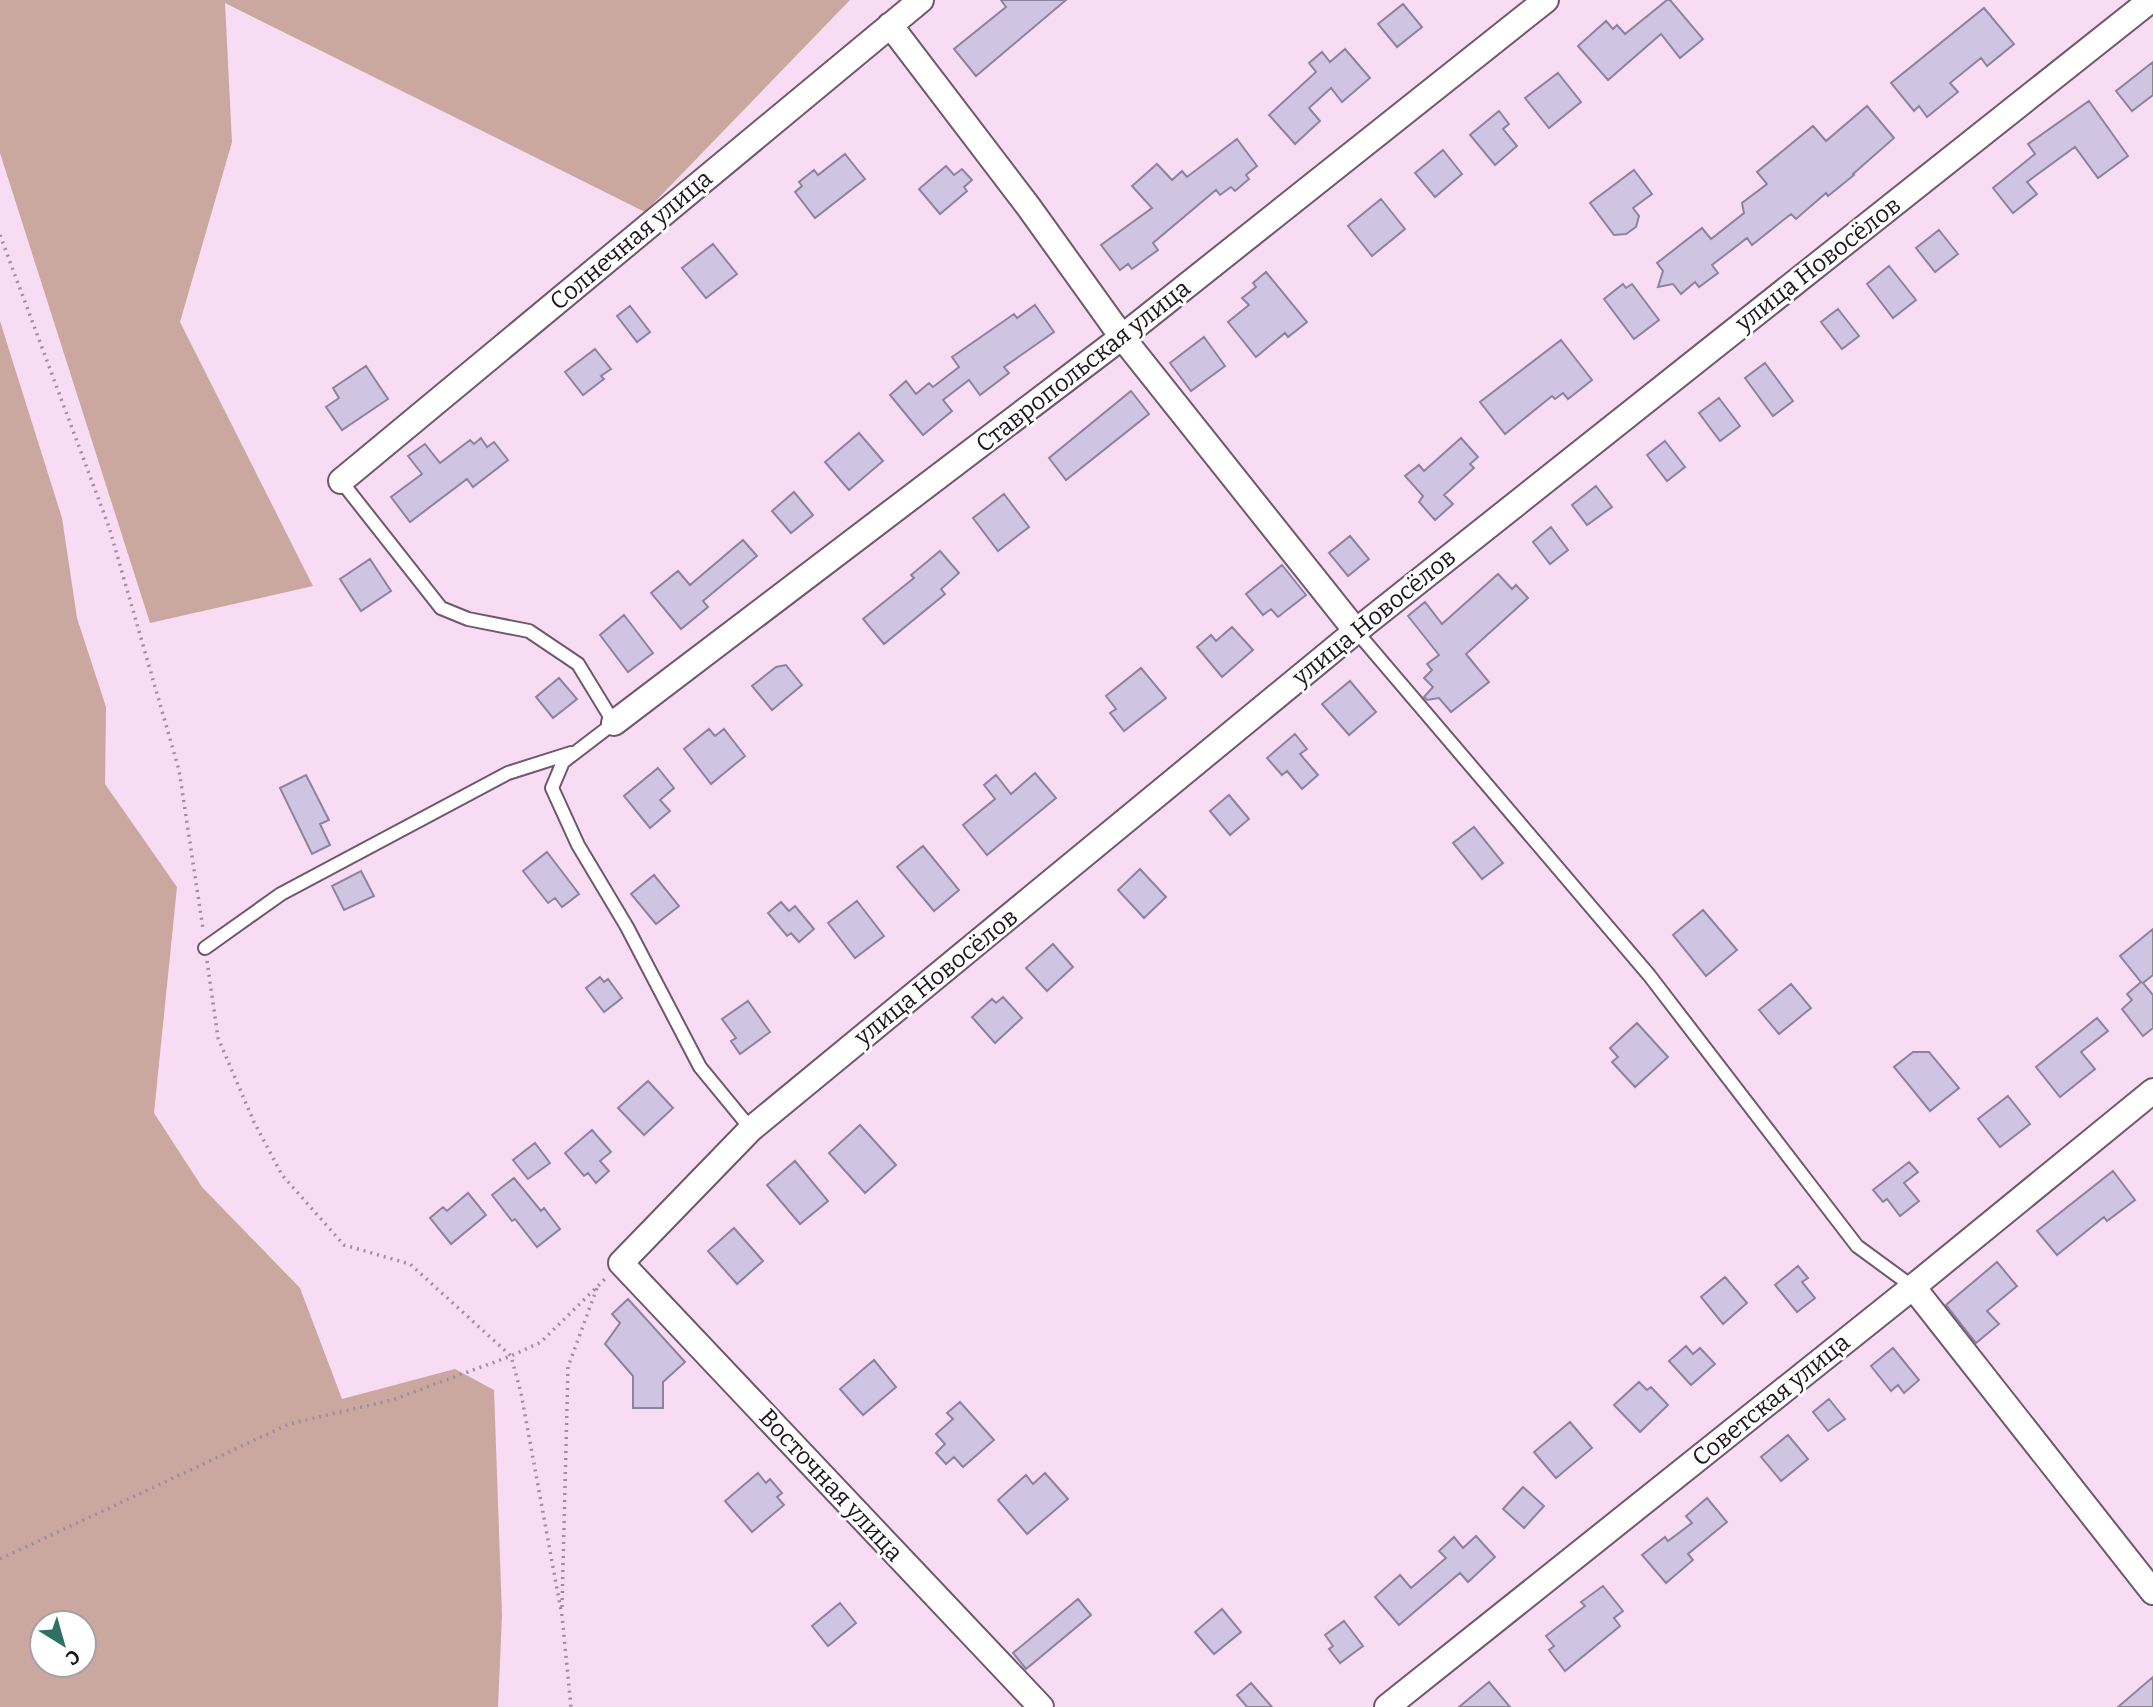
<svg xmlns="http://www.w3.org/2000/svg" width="2153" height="1707" viewBox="0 0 2153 1707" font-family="Bitter,serif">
<rect width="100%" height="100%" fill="#f8dcf3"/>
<path fill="#caa89f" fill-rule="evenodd" d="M0,0H850L645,212L225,3L232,142L180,322L313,586L150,623L0,153Z
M0,321L62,518L77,618L106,707L105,784L177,887L154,1113L202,1187L300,1288L342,1399L455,1369L494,1390L502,1615L498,1707H0ZM84,1623V1665H42V1623Z"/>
<path fill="#cfc5e2" stroke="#8d839f" stroke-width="2" d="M1001,0H1066L976,76L954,49L1006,7Z
M1667,0H1670L1703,39L1680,58L1661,34L1608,80L1578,46L1606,21L1613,29L1617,25L1625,34Z
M1403,4L1422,27L1397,47L1378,24Z
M1984,8L2014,44L1987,66L1981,58L1950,83L1958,92L1927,117L1919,106L1914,111L1891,83Z
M1345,49L1370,78L1342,102L1331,88L1309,108L1320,121L1295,144L1269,115L1316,72L1309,63L1322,52L1330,62Z
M2153,62V95L2132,111L2116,91Z
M1558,73L1581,102L1549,128L1525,98Z
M2089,101L2128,156L2098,178L2075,147L2027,182L2037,194L2013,213L1993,188L2035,154L2028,144Z
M1867,106L1894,138L1853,174L1854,175L1828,196L1826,193L1796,219L1791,214L1752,245L1747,238L1712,265L1718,273L1699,287L1695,282L1681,294L1673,284L1658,287L1663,271L1657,263L1702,228L1711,239L1744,213L1742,203L1767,184L1757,172L1813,126L1826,141Z
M1499,111L1509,124L1503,129L1517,146L1495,165L1470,135Z
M1237,139L1257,166L1246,175L1249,179L1235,191L1231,187L1220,195L1216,190L1153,243L1158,250L1132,269L1128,264L1120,270L1101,245L1152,208L1132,186L1157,164L1172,180L1182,171L1187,177Z
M1443,150L1462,174L1435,197L1415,173Z
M845,154L865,179L815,218L795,192L802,186L799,182L814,170L818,175Z
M946,166L954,175L962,169L972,180L964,187L967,191L940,214L919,189Z
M1634,170L1652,194L1633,208L1639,216L1636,227L1626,234L1614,235L1590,203Z
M1381,199L1405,229L1372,256L1348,226Z
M1939,230L1958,254L1935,272L1916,248Z
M713,244L737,274L706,298L682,268Z
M1889,266L1916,300L1893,318L1867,284Z
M1266,272L1307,322L1288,337L1285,333L1256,357L1228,322L1249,305L1242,298L1256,287L1253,283Z
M1623,284L1626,288L1632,284L1659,320L1634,339L1604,299Z
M1035,305L1054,332L1004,367L1009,373L980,395L969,380L943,400L952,411L923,435L890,395L906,381L916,394L929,383L933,387L959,367L952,357L1014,314L1017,318Z
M630,306L650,332L637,342L617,316Z
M1838,309L1859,336L1842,349L1821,322Z
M1204,337L1225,366L1191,391L1170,363Z
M1561,340L1592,380L1568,399L1563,393L1555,399L1552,396L1505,434L1480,402Z
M595,349L611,369L601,376L604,379L583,395L565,372Z
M1765,363L1793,401L1773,416L1745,378Z
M366,366L388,399L342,430L326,407L339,398L333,388Z
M1131,391L1149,414L1066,480L1049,458Z
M1719,398L1740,426L1720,441L1699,413Z
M859,433L883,461L849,490L825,462Z
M481,438L487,447L494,442L508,460L473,487L467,479L410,522L391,497L422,474L408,456L425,444L440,463L470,440L474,444Z
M1461,438L1478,457L1470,464L1474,468L1444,495L1453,504L1435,520L1419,502L1423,496L1405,476L1419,465L1424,471Z
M1665,441L1685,467L1667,481L1647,455Z
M1596,486L1612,507L1587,525L1572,505Z
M794,492L813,515L791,533L772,511Z
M1004,494L1029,527L998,551L973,518Z
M1551,527L1568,550L1550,564L1533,542Z
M1350,536L1369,559L1348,576L1329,553Z
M743,540L757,556L703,601L708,607L681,629L651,593L678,571L690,585Z
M940,551L959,573L941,589L945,594L884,644L863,619L914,578L911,575Z
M370,559L391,591L361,611L340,579Z
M1282,565L1306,595L1278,617L1271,609L1263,615L1246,594Z
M1498,574L1512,589L1516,585L1528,598L1466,654L1489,682L1451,712L1439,698L1427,700L1424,697L1433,687L1424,678L1432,670L1427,664L1439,655L1408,616L1425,602L1442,624Z
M624,615L653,653L628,672L600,635Z
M1232,627L1253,650L1222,677L1197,647L1211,635L1216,641Z
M786,665L802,685L772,710L752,686L776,667Z
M1141,668L1166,698L1124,731L1110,713L1116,709L1106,696Z
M559,678L577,699L553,718L536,697Z
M1350,681L1376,712L1349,735L1322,704Z
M709,729L715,736L724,729L745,756L711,784L684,749Z
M1295,734L1307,749L1300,754L1318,775L1302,789L1287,771L1282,775L1267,758Z
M658,768L674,788L660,800L670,811L650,828L624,796Z
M1035,773L1056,798L987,855L963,825L995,799L984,785L996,775L1011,794Z
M306,775L329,820L320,824L330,845L312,854L280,788Z
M1229,795L1249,819L1230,835L1210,811Z
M1474,827L1503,863L1482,879L1453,843Z
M923,846L959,890L934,911L897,867Z
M547,852L579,894L562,907L555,898L548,903L523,871Z
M1140,869L1166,897L1144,918L1118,890Z
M361,871L374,896L344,910L332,886Z
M654,875L679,906L656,924L631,894Z
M857,901L884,936L855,958L828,923Z
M781,902L789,911L795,906L814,929L799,942L791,933L787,936L768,913Z
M1703,910L1737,950L1706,976L1673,935Z
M2153,929V975L2143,983L2153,995V1028L2143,1036L2122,1009L2132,1000L2127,994L2141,982L2120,956Z
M1053,944L1073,967L1047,991L1026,968Z
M600,977L604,982L608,979L622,998L604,1012L586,988Z
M1791,984L1811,1008L1779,1034L1759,1010Z
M1003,997L1022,1018L995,1043L972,1017L992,999L996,1003Z
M748,1001L770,1032L740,1054L731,1041L736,1038L722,1019Z
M2097,1018L2108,1031L2081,1052L2095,1069L2060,1097L2036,1067Z
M1637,1023L1668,1057L1635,1087L1612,1062L1618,1057L1610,1048Z
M1913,1052H1929L1959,1088L1930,1111L1894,1067Z
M648,1081L673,1108L644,1135L618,1108Z
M2008,1096L2030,1124L2000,1147L1978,1119Z
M860,1125L896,1165L865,1193L829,1153Z
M592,1130L611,1152L600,1161L609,1171L596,1183L588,1173L584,1176L565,1153Z
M535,1143L550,1163L528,1179L513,1160Z
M795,1161L828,1201L800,1224L767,1185Z
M1909,1162L1918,1172L1904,1183L1919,1201L1900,1216L1887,1199L1883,1202L1873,1190Z
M2113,1171L2135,1200L2107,1221L2104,1217L2057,1255L2037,1231Z
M514,1178L541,1211L544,1208L560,1229L537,1247L515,1219L512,1221L492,1195Z
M468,1193L486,1215L451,1244L430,1218L443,1207L447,1211Z
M734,1228L763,1261L737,1284L708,1251Z
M1997,1262L2017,1286L1987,1311L1999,1324L1976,1343L1946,1305Z
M1798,1266L1808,1278L1802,1282L1815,1298L1797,1312L1775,1285Z
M1725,1277L1747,1303L1723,1324L1701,1297Z
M628,1299L685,1362L663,1382V1408H633V1376L605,1344L620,1323L612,1314Z
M1686,1346L1693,1354L1700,1348L1715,1364L1691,1385L1669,1361Z
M1893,1348L1919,1380L1904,1393L1898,1385L1891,1391L1871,1366Z
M874,1360L896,1387L863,1415L840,1389Z
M1639,1382L1647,1390L1651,1387L1668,1405L1640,1432L1614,1405Z
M1829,1399L1845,1419L1828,1431L1813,1412Z
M960,1402L994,1440L963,1467L954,1457L946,1464L936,1453L945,1444L936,1434L953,1419L947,1413Z
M1570,1422L1592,1448L1556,1478L1534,1452Z
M1788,1435L1808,1459L1781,1481L1761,1457Z
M758,1473L766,1483L770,1479L782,1493L777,1497L784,1505L752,1532L725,1501Z
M1045,1473L1068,1499L1027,1534L998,1500L1026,1475L1033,1484Z
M1523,1487L1544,1506L1524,1528L1503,1509Z
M1707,1498L1727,1522L1688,1554L1693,1560L1666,1583L1642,1555L1665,1537L1668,1541L1692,1523L1686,1516Z
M1476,1536L1495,1557L1468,1582L1460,1573L1399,1625L1375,1597L1400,1575L1411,1588L1446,1558L1439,1551L1454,1537L1463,1548Z
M1603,1586L1623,1611L1614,1618L1620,1626L1565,1671L1549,1650L1554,1646L1546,1636L1585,1606L1581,1602Z
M1078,1599L1091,1615L1026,1669L1013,1653Z
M840,1603L856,1623L828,1646L812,1626Z
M1222,1609L1241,1632L1214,1654L1195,1632Z
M1344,1621L1363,1646L1340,1663L1329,1649L1333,1646L1325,1635Z
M2153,1677V1707H2118Z
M1489,1682L1510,1707H1459Z
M1251,1683L1272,1707H1247L1237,1695Z"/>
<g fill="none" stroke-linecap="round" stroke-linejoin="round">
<defs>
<path id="service" d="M341,481L441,608L468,619L529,631L578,664L614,723L563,762L552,788L578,845L627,927L700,1067L751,1129
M1356,631L1649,975L1857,1246L1913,1287
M205,948L281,894L508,773L571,753"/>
<path id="minor" d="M890,25L1028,206L1122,337L1356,631
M341,481L921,0
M614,723L1122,337L1546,0
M1913,1287L2153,1592
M1041,1707L621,1263L751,1129L1356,631L2151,0
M1387,1707L1913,1287L2153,1091"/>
</defs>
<use href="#service" stroke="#70586c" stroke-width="16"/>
<use href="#minor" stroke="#70586c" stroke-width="28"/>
<path stroke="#a18d9e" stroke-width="3.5" stroke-dasharray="2 5" stroke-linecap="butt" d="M0,235L109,527L179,770L203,929
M207,961L218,1038L254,1122L282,1175L344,1245L410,1264L511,1356L521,1393L562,1616L571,1707
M0,1559L289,1424L392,1400L511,1356L541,1342L607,1277
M562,1607L568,1367L597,1288"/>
<use href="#service" stroke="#fff" stroke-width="12"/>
<use href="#minor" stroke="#fff" stroke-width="24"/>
</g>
<g text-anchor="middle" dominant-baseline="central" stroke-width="6" stroke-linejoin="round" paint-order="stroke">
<g font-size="24" fill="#1e151d" stroke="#fff">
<text transform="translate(631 240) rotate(-40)">Солнечная улица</text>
<text transform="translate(1818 264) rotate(-38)">улица Новосёлов</text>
<text transform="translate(1083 366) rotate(-38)">Ставропольская улица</text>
<text transform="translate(1374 617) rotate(-39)">улица Новосёлов</text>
<text transform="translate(936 977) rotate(-39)">улица Новосёлов</text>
<text transform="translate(1771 1400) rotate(-39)">Советская улица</text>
<text transform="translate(831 1485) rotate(47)">Восточная улица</text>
</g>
</g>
<g transform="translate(63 1644) rotate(143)"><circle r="33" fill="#ffffff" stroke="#a5a1a5" stroke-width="2"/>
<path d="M0-5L12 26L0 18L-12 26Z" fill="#2f7264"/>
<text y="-10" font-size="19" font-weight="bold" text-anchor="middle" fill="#1e151d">С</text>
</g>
</svg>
